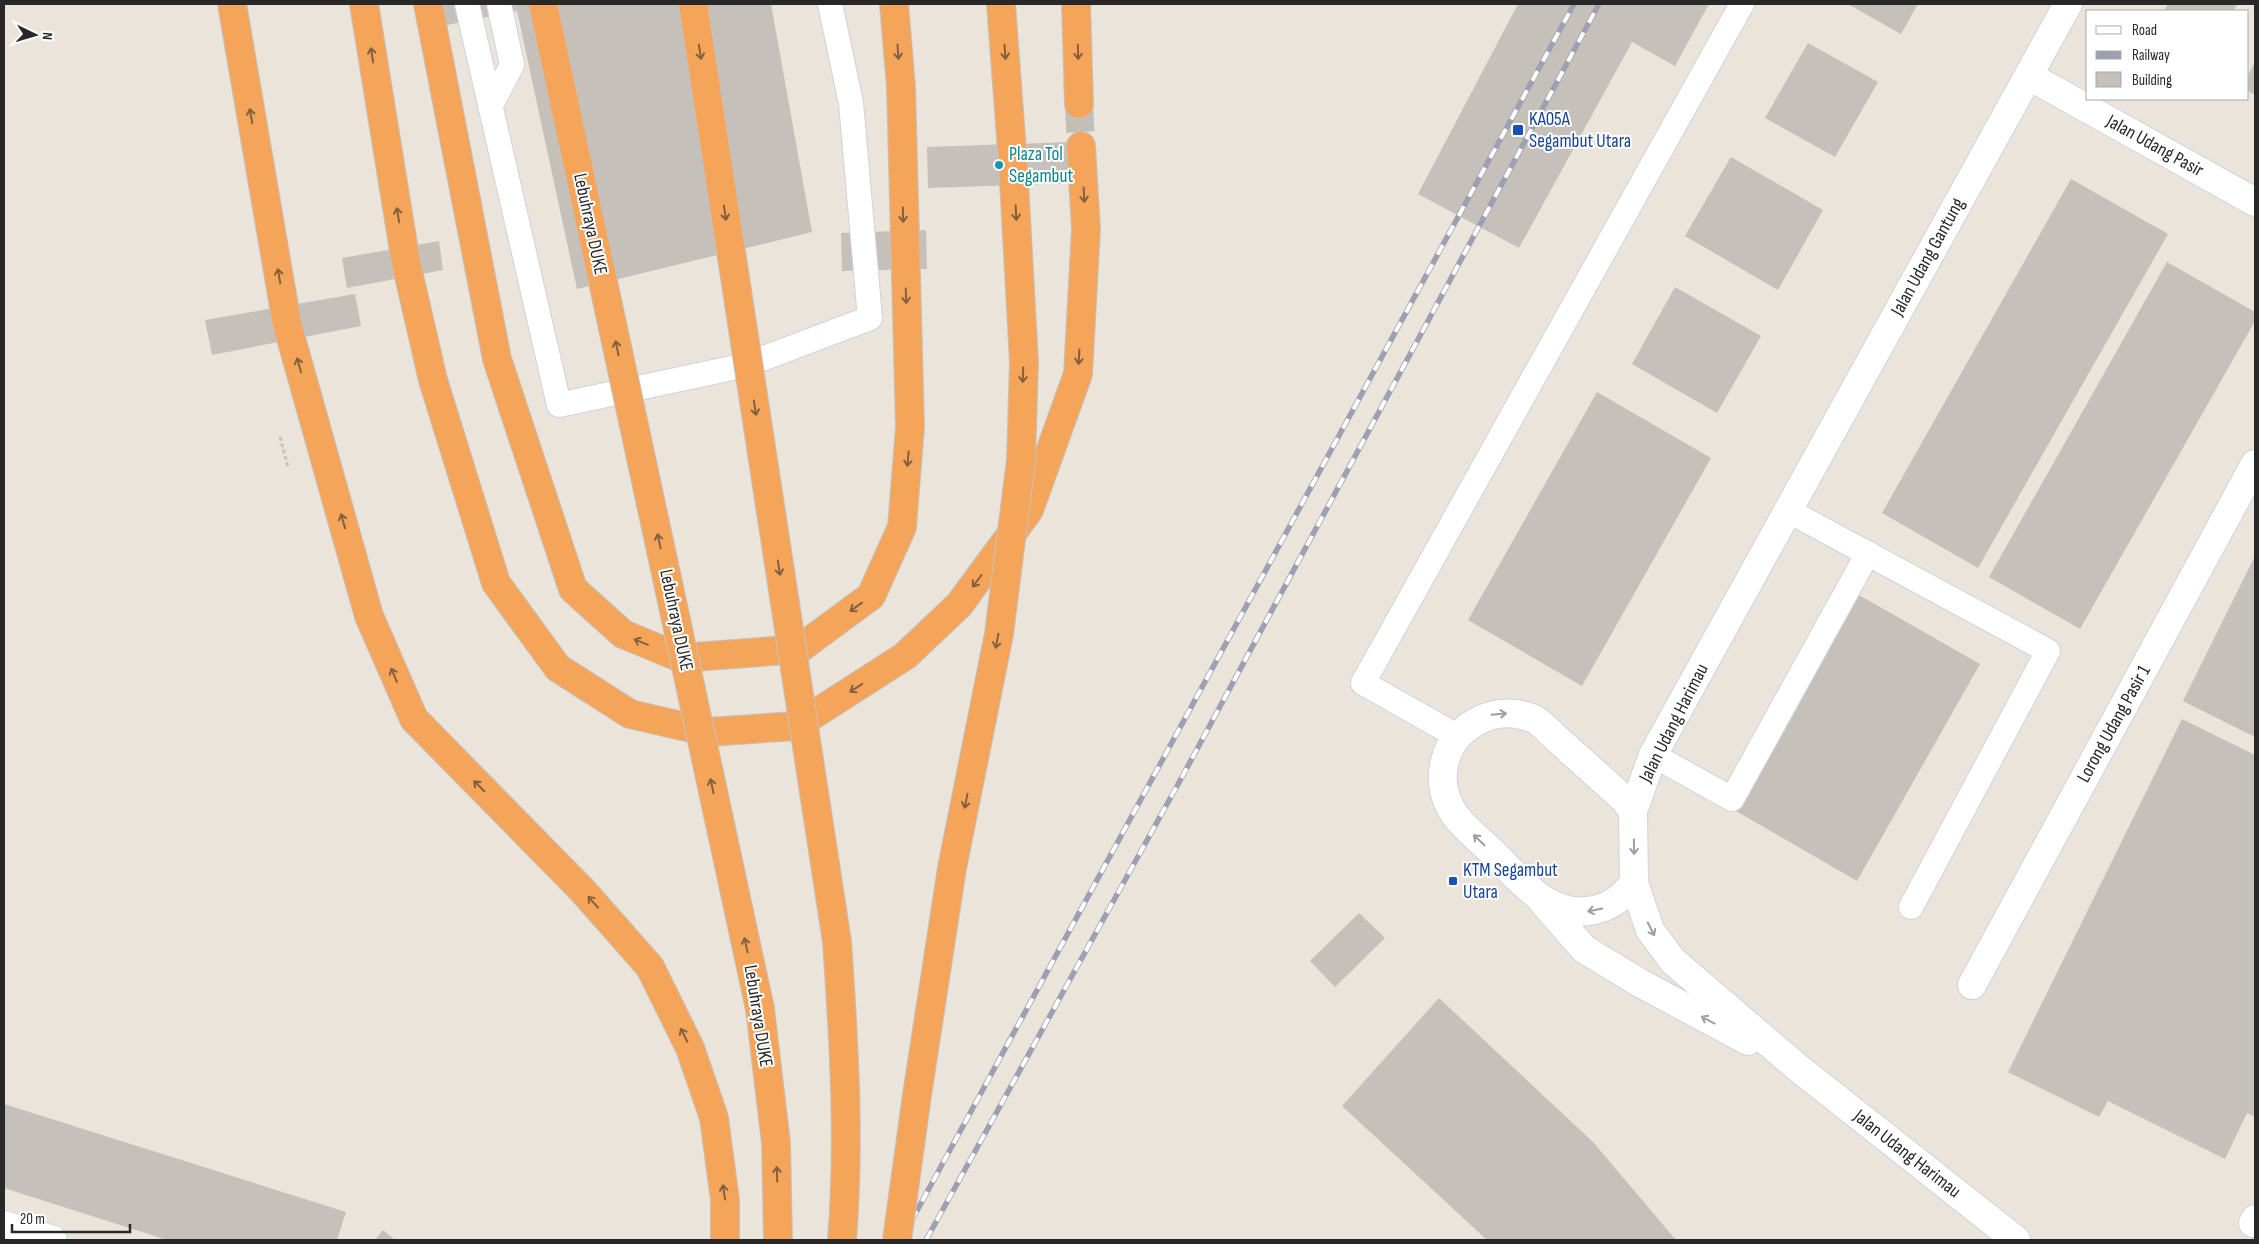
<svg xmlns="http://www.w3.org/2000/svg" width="2259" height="1244" viewBox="0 0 2259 1244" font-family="'Sofia Sans Condensed',sans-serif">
<rect width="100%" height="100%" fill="#eae4da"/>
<path fill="#c5c1ba" d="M432,4H771L812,232L577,289L517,11L437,27Z
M1518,4H1709L1675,66L1632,42L1519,248L1418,194Z
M1848,4H1918L1901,34Z
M2168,4H2237L2233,11H2164Z
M1808,43L1878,82L1835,157L1765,118Z
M2255,62V95L2248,91V75Z
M1070,142L1072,183L928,188L927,147Z
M1731,157L1823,210L1778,290L1685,236Z
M2071,179L2168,234L1978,568L1882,513Z
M926,230L927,269L842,271L841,233Z
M439,241L443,270L347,288L342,258Z
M2167,262L2255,312V321L2080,629L1989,577Z
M1675,287L1761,336L1717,413L1632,364Z
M355,294L361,326L212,355L205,320Z
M1597,392L1711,458L1582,686L1468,620Z
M2255,556V737L2183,701Z
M1859,595L1980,664L1857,881L1736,811Z
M2182,719L2255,755V1117L2247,1113L2225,1159L2108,1101L2099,1117L2008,1072Z
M1359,913L1385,938L1335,987L1310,961Z
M1439,998L1593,1142L1676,1240H1487L1342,1106Z
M4,1104L346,1212L337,1240H167L4,1188Z
M383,1230L395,1240H375Z"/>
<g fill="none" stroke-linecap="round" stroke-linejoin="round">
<path stroke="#c3beb6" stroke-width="28" stroke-dasharray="28 14" stroke-linecap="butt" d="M1079,104L1081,146"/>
<defs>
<path id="lane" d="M467,4L559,405L746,365L870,318L851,103L830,4
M490,107L512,65L499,4
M1787,510L2048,651L1911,907
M1457,736L1363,683L1742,4
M1653,755L1732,799L1868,553"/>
<path id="street" d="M2029,76L2255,202
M1633,811L1625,800C1602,779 1578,758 1555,737C1548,731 1540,721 1532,718C1505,708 1479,715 1459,735C1445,749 1439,775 1445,794C1451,819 1475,835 1492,852C1519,878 1546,916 1587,911C1608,909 1621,899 1634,883
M1543,902L1584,949L1640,983L1748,1041
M1972,985L2255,464
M2253,1223L2255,1219
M4,1225L53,1240
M2016,1240L1797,1067L1673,961L1650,930L1634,883L1633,811L1653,755L2068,4"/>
<path id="highway" d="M232,4L287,324L369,616L414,719L583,891L650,967L690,1048L714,1118L725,1200V1240
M364,4L406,263L433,380L496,583L558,668L630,714L708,732L796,726L905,656L959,605L1029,510L1078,374L1086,229L1081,146
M428,4L497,359L573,589L623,634L681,658L799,649L871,596L902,527L910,427L901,87L894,4
M1001,4L1013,164
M1076,4L1079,104
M760,1009L776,1143L778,1240"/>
</defs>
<use href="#lane" stroke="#d0d2e1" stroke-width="26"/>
<use href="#street" stroke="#d0d2e1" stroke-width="30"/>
<use href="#highway" stroke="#c3c3c3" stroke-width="30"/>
<path stroke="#c3c3c3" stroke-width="3" stroke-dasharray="4 2.5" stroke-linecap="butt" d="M280,437L288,467"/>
<use href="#lane" stroke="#fff" stroke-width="24"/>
<use href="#street" stroke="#fff" stroke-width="28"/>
<use href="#highway" stroke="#f5a55a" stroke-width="28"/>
<defs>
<path id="rail" d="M901,1240L1574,4
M926,1240L1182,777L1599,4"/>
</defs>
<use href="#rail" stroke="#9ea0b2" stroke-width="5.5"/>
<use href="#rail" stroke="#fff" stroke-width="4" stroke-dasharray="11" stroke-linecap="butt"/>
<defs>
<path id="highway-bridge" d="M543,4L760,1009
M693,4L837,942C844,1042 850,1141 842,1240
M897,1240L917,1095L952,868L999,634L1021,460L1024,362L1013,164"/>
</defs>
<use href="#highway-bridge" stroke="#c3c3c3" stroke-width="30" stroke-linecap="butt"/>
<use href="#highway-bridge" stroke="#f5a55a" stroke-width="28"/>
</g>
<defs><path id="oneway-shaft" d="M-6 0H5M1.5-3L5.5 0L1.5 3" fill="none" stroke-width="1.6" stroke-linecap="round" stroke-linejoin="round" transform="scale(1.25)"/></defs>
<g stroke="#84603e">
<use href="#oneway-shaft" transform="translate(700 52) rotate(81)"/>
<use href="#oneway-shaft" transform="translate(898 52) rotate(86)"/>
<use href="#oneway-shaft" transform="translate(1005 52) rotate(86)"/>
<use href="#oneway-shaft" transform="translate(1078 52) rotate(89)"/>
<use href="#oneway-shaft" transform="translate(372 55) rotate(-99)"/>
<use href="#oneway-shaft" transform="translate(251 116) rotate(-100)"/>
<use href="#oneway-shaft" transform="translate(1084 195) rotate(87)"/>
<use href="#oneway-shaft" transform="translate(725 213) rotate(81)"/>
<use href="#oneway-shaft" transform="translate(1016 213) rotate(87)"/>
<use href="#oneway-shaft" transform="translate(398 215) rotate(-99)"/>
<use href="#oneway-shaft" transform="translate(903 215) rotate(89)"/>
<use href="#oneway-shaft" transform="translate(279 276) rotate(-100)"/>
<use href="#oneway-shaft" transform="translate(906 296) rotate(88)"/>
<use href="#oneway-shaft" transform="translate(617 348) rotate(-102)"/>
<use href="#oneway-shaft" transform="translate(1079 357) rotate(93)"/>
<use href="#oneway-shaft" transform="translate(299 365) rotate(-106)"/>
<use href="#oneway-shaft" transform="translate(1023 375) rotate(92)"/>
<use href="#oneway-shaft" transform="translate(755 408) rotate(81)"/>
<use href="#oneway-shaft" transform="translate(908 459) rotate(95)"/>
<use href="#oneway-shaft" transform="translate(343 521) rotate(-106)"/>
<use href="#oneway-shaft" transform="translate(659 541) rotate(-102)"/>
<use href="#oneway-shaft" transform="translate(779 568) rotate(81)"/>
<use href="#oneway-shaft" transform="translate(977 581) rotate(127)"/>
<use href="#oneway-shaft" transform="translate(856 607) rotate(144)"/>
<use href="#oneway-shaft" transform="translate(997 641) rotate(101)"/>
<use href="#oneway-shaft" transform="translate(641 642) rotate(-158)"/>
<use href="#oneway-shaft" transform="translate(394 675) rotate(-113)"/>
<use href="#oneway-shaft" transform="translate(856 688) rotate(147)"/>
<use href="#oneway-shaft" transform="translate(479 786) rotate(-135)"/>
<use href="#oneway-shaft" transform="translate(712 786) rotate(-102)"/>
<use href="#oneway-shaft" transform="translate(966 801) rotate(101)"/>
<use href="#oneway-shaft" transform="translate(593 902) rotate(-131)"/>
<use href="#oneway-shaft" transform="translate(746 945) rotate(-102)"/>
<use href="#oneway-shaft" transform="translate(684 1035) rotate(-116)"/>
<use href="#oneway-shaft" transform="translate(777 1174) rotate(-92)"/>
<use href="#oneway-shaft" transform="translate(724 1192) rotate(-98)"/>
</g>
<g stroke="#9e9e9e">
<use href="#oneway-shaft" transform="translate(1499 714) rotate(-5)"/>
<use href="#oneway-shaft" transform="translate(1479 840) rotate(-136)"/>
<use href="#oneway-shaft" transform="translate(1634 847) rotate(89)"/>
<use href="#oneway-shaft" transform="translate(1595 910) rotate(168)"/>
<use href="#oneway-shaft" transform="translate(1651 929) rotate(63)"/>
<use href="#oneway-shaft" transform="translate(1708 1020) rotate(-152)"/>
</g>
<g fill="#1a4fb4" stroke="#fff" stroke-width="2">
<rect x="1512" y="124" width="12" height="12" rx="2.5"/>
<rect x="1448" y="876" width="10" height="10" rx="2.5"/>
</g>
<circle fill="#0f9aa8" stroke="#fff" stroke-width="2" cx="999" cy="165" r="5"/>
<g text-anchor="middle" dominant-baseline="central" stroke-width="4" stroke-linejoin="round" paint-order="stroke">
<g font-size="19" fill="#164399" stroke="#fff" text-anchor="start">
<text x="1529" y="119">KA05A<tspan x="1529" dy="22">Segambut Utara</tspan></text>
<text x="1463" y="870">KTM Segambut<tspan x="1463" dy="22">Utara</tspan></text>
</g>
<g font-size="19" fill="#282828" stroke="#fff">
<text transform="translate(2155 146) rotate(29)">Jalan Udang Pasir</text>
<text transform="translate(590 224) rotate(78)">Lebuhraya DUKE</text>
<text transform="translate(1928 257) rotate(-61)">Jalan Udang Gantung</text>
<text transform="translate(676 620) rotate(78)">Lebuhraya DUKE</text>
<text transform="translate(1674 723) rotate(-63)">Jalan Udang Harimau</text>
<text transform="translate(2114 724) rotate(-61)">Lorong Udang Pasir 1</text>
<text transform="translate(758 1016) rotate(81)">Lebuhraya DUKE</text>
<text transform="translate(1907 1154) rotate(38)">Jalan Udang Harimau</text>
</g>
<g font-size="19" fill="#0d838f" stroke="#fff" text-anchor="start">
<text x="1009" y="154">Plaza Tol<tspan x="1009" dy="22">Segambut</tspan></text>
</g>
</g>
<rect width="2259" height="1244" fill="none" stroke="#282828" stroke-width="10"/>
<rect x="2086" y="10" width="162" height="90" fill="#ffffff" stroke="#a9a9a9"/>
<rect x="2096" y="26" width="25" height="8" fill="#ffffff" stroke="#a9a9a9"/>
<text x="2132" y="35" font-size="15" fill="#282828">Road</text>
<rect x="2096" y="51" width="25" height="8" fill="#9ea0b2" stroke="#a9a9a9"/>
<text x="2132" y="60" font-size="15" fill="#282828">Railway</text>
<rect x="2096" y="72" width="25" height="15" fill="#c5c1ba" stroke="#a9a9a9"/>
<text x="2132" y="85" font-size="15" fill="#282828">Building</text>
<g transform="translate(35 35) rotate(95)" stroke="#ffffff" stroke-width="4" paint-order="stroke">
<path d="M0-4L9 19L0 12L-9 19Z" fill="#282828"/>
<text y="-8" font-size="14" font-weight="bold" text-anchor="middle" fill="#282828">N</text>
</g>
<path d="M12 1224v8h118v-8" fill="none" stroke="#282828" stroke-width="2.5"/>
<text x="20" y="1224" font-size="15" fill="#282828" stroke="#ffffff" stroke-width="4" paint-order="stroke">20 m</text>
</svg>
